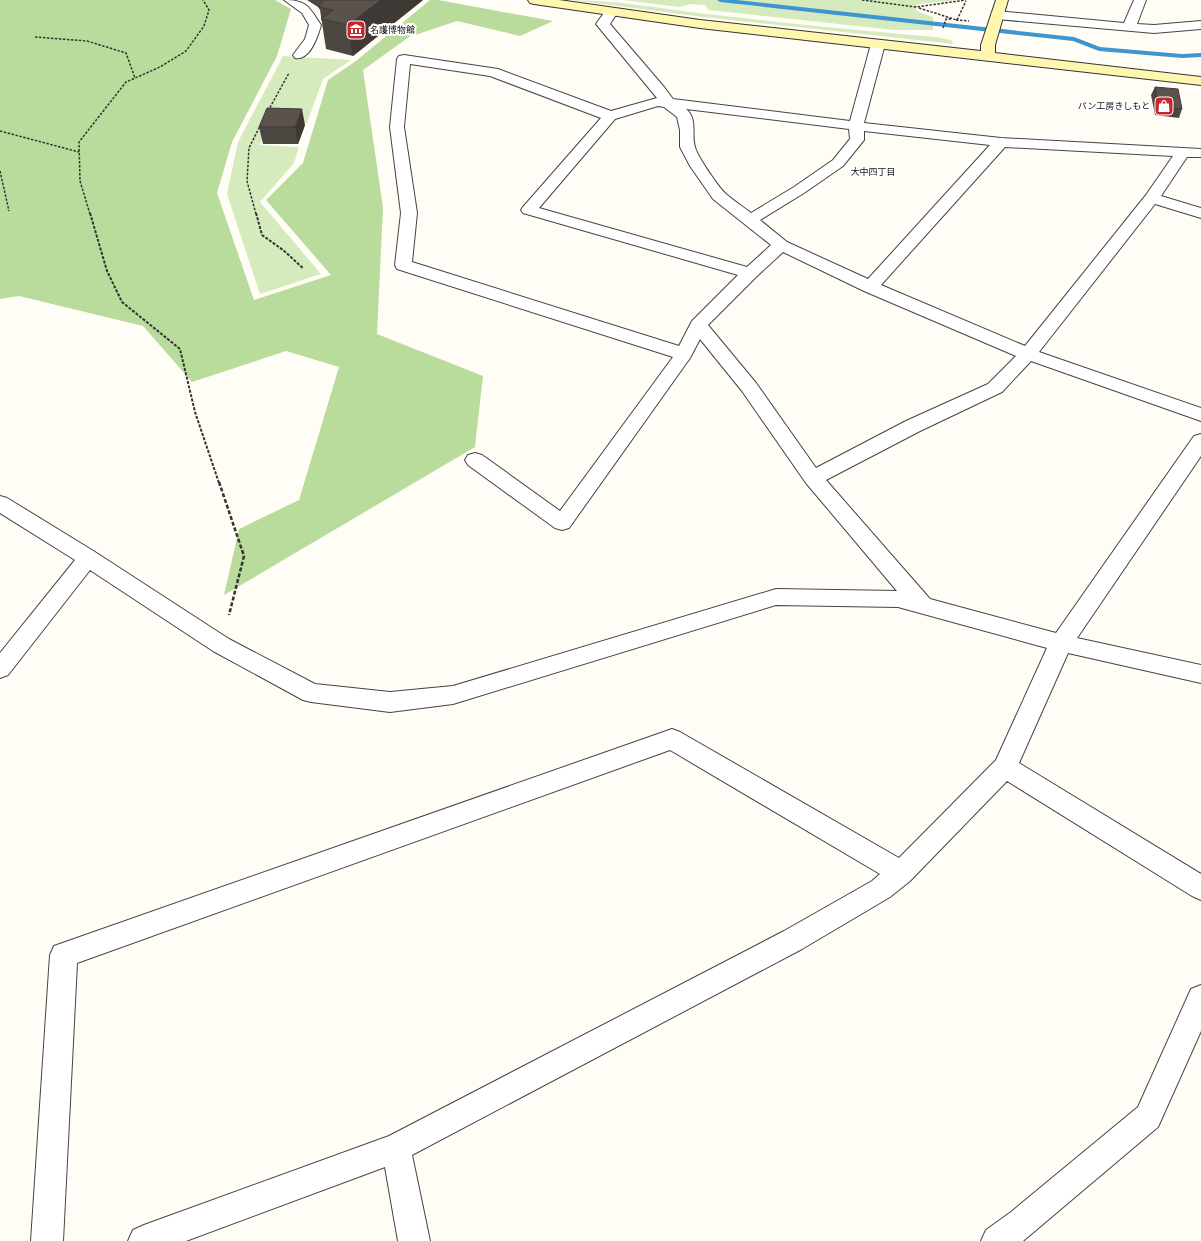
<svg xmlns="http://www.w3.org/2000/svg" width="1201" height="1241" viewBox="0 0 1201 1241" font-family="'PT Serif','Noto Sans JP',serif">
<rect width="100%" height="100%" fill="#fffdf5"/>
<path fill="#d5ebbd" d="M572,0C617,0 662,9 707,14C784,23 860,31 936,37L951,40L954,44L703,17Z
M623,0H958L918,4L916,11L933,17V30H894L709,10L705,5L692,4L679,7Z
M283,56L351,60L323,79L307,123L267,124L260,145L299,147L294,163L260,202L321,274L260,294L227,194L238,142Z"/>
<path fill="#b9dc9c" d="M0,0H275L291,9L277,56L232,142L217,193L254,300L331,275L266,200L303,163L328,80L356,61L430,0H438L553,21L520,36L457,21L409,37L363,70L383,208L377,334L483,376L475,447L224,595L239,529L299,500L339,367L286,351L192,382L143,326L19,296L0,299Z"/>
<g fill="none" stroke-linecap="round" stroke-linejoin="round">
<path fill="#3f96cf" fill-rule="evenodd" d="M717,0H737L1074,37L1100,47L1182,54L1201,53V57L1182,58L1099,51L1073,41L720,2Z"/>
<defs>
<path id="lane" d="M284,0C307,0 309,7 321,25C318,36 310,61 295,58L293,55L305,39L309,25L302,13Z"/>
<path id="street" d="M1134,0H1146L1137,24L1154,25L1201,21V29L1154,33L997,19L992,18L991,15L992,12L997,11L1124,23Z
M611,9L616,10L617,13L610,24L664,87L673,99L850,121L871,44L873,41H883L885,44L864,123L1001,138L1201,149V157H1187L1161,196L1201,208V218L1155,204L1039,352L1201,408V421L1031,361L1002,392L920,431L826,480L930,599L1056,633L1194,436L1201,434V456L1077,638L1201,665V683L1068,653L1019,763L1201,874V900L1192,896L1007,781L910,881L890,897L802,949L412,1155L430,1241H398L385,1167L186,1241H128L133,1230L144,1225L389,1136L784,931L872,881L880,874L670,750L77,963L63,1241H31L50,955L54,946L672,729L680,732L899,858L996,760L1047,648L898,607L776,605L453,704L390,712L311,702L303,700L213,651L90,570L8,675L0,678V653L75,560L0,513V496L7,498L95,552L229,639L315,684L390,692L453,686L776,589L897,591L806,483L742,391L700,339L690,358L569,528L562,530L555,528L468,465L465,460L468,455L475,453L482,455L560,511L673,357L397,269L395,265L401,213L390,127L397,59L399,56L404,55L498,69L611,111L657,98L596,24L606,10ZM410,64L490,76L601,118L523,207L521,210L523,213L738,275L692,321L679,346L412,262L417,213L404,127ZM658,106L664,107L677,117L680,130V147L690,166L713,199L771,245L747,267L539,208L615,119ZM686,109L849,129L850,139L833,160L794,187L751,213C742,206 734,201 726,194C719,188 697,156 695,147C691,135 698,119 686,109ZM864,131L990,145L868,279L787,242L760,220L804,193L843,166L864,140ZM1005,147L1173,156L1146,195L1025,346L881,285ZM783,252L864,291L1016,356L988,384L906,421L816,468L756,383L708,325L756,277Z
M1201,985V1031L1158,1127L1023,1241H981L986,1230L1011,1212L1138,1107L1191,989Z"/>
<path id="secondary" d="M528,0H559L700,20L981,51V45L996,0H1008L995,45V53L1201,77V85L700,28L534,4L530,3Z"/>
</defs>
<use href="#lane" stroke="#444" stroke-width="2"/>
<use href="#street" stroke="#444" stroke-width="2"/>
<use href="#secondary" stroke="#333" stroke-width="2"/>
<path stroke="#333" stroke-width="1.5" stroke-dasharray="2.5 1.5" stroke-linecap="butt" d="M862,0L916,7L966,0
M919,8L957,20L966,1
M956,20L969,21
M943,28L946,19H951
M35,37L87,41L126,53L135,78
M268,111L289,73
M0,131L79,152
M0,171L9,211
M90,214L80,181L79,142L126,82L160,67L186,51L204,26L209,10L203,0
M256,214L247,181L249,148L260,126"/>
<path stroke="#333" stroke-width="2" stroke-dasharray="3 1.5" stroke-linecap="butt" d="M90,213L107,271L122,302L180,349L195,412L219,483
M256,213L262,235L283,250L303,268"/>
<path stroke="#333" stroke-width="2.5" stroke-dasharray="4 2" stroke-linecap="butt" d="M219,482L244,556L229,615"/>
<use href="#lane" fill="#fff" fill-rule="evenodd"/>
<use href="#street" fill="#fff" fill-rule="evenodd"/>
<use href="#secondary" fill="#fff6b0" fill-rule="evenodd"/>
</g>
<path fill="#4d4742" d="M307,0H423L353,56L326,49L320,10L318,7Z
M1155,87L1182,109L1179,118L1155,115L1151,95Z
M305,125L298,144H263L259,127Z"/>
<path fill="#3f3936" d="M381,0H423L353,56L348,25Z
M302,109L305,125L298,144L295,127Z"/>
<path fill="#5a524d" stroke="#3f3936" d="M322,0H381L348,25L321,19L333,10L319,7Z
M1155,87L1178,89L1182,109L1158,107Z
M267,108L302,109L295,127H259Z"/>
<defs>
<symbol id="museum-square" viewBox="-11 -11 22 22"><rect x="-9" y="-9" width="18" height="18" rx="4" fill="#c4262e" stroke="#fff"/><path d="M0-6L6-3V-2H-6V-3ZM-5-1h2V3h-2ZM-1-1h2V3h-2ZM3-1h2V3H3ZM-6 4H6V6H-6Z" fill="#fff"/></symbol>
<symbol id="shop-square" viewBox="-11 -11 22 22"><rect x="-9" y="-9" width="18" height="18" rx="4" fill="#c4262e" stroke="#fff"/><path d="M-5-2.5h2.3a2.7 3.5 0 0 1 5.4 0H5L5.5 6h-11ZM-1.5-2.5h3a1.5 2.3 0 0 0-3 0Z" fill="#fff"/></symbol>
</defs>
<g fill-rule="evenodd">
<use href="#museum-square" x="345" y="19" width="22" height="22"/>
<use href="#shop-square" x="1153" y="95" width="22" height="22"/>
</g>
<g text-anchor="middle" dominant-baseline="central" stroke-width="4" stroke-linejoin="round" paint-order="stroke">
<g font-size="9" fill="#111" stroke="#fff" text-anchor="start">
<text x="370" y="30">名護博物館</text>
<text x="1150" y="106" text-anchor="end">パン工房きしもと</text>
</g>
<g font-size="9" fill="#111" stroke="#fff">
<text x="873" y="172">大中四丁目</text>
</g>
</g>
</svg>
